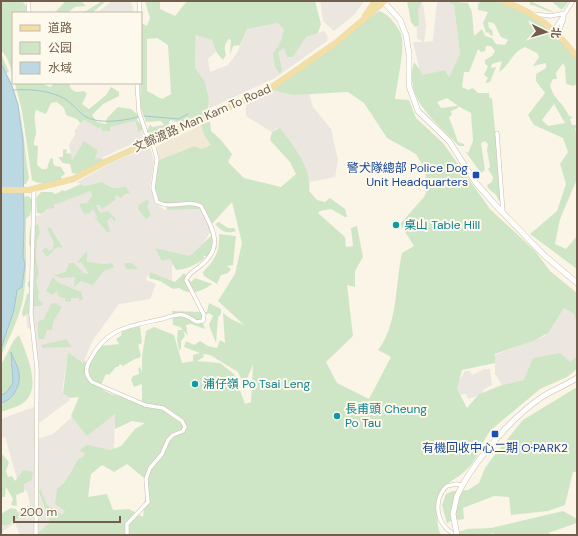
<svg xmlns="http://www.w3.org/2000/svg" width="578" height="536" viewBox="0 0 578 536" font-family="'DM Sans','Noto Sans SC',sans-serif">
<rect width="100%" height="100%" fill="#faf5e6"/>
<path fill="#f1e8d5" d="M201,125L204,135L212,145L201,149L193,146L159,160L156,150L159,145Z"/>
<path fill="#ebe6df" d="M112,1H131L134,13H97Z
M320,1H364L355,14L334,31L323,21Z
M437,1H446L454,5L460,55L449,77L445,70L421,76L413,42H423L417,38L416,7L423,4L426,25L424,42L433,41Z
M278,23L285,31L293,57L306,37L324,31L328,37L327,41L275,78L208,109L209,97L205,82L195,67L197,25L212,40L217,51L208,59L210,72L228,65L237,53L247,29Z
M287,83H306L313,107L331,129L338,160L335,177L310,182L297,152L277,128L272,132L246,116V105L248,101Z
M85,120L101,127L102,131L110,127L135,121L137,131L142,130L143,134L140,140L97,160L95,159L98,150L84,141L72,160L69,145L76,133L74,132L80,123Z
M150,147L154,162L150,186L155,203L165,210L201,209L211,231L190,263L178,261L172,266V282L148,275L146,280L156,284L150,299L119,304L93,340L83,363L68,352L62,391L70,400L39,423V367L34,332L27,327L26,307L29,299L32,218L42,214L53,204L89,190L92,196L87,203L99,205L101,208L109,187L102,182L85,186L77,182L113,162Z
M564,308L574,314L577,321V356L570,362L524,380L502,385L495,374V355L545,336Z
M484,369H490L492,385L483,390V392L477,396L468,399L466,394L456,395L454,381L460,379L465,371H470L472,375Z
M34,407L35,440L53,434L72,417L87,435L115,413L114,450L88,447L80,451L85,453V457L79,458L75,467L70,471L66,484L65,511L61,517L47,505L40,489L39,495L50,522L35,534L39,535H20L15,523L1,533V521L30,505L27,491L20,489L5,437L1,438V419Z"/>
<path fill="#cfe6c6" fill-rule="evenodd" d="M1,1H22L27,7L26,13H13V75L7,58L1,50Z
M64,1H81L86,6L75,7L67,13H54L64,3Z
M102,1H106L92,13H76L86,11Z
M145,1H160V9L175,16L187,1H315L321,24L318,33L306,37L293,57H287L284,48L278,52L282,70L280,74L275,67L273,54L281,41L284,30L278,23L247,29L240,45L233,46L230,55L231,40L229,39C224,44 224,49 226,55L223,60L217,53L212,40L196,35L195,67L205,82L209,98L208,109L212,112L181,124L172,120L169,121V131L153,139L147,131L149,126L151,125L152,127L164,125L161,121L146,122L140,106L142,23L147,26L150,18ZM157,38L168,45L171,94L162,99L147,91V39Z
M407,1H423L418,9L419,25L415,27L411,22Z
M446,1L468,3L472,12L474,36L482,29L485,36L492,38L496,44L505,45L508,40L501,37L494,23L488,22L489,28L492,30L493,35L491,36L488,32L486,33L483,23L488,12L478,10V4L481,1L505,2L542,20L577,60V83L574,86L566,84L565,67L563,63L556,73L557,79H553L550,85C554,101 562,100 569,116L573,117L570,119L572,125H577L575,130L577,132V179L560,219L555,244L566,249L577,236V269L530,234L557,211L566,184L560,164L568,152L563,138L534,125L528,115L545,93L536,81V74L546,68V63L533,66L539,57L537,53L525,47C512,52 510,65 499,72L502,61L492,64L491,68L496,67L490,82L485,83L488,78L484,75L488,66L485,64V60L492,56L495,51L491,46H486L485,51L481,52L478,49L469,72H464L462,87L468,90L473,88L478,93H489V97L492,99L502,201L501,204L496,195L488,188L487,185L492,182L493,177L488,169L490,167L487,150L488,144L485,141L481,143L485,170L481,173L465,151L468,153L473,141L471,113L458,106V108L451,111L452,115L449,117L458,142L464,144V146H459C437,122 403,100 414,62L420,70L422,75L445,70L449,77L460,54L454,5ZM447,98L457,105V106L441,108L437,102ZM554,104L565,123L548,126L542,120Z
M530,1L554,12C545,12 540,6 530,5Z
M551,1H569L562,10Z
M379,11C388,13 402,30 402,39C404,54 397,83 395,99L409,100L416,118L443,143L490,209L535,251L550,271L577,293V323L574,314L564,308L548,333L533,341L495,354V363L462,370L457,389L467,408L479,394L502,385L524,380L533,358L560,353L570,362L577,356V369L567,377L540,389L491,430C483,439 481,452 473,462C458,484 433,481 437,514C438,523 437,527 441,535H35L50,522L39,493L40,488L47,505L62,515L65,511L55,504L57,489L64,483L79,458L83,457L85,453L79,451L87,445L111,450L121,446L135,429L145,423L132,421L115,429V414L87,436L71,416L79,397L69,398L63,393L68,352L83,363L84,360L88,366L101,346L119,344L116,339L121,336L122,330L140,326L142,343L138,345L141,356L139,358L135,359L123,366L120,364L118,367H116L109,375L106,374L101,385L97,383C105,397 128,397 142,401V384L134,387L131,380L133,376L139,374L138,369L140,367L142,373V357L146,331L154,327L174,335L182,363L193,361V355L200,353L184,347L186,341L194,345L200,341L208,346L217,348L220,340L225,343L223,313L231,319L244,325L218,301L235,274L242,243L232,202L210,226L201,209L167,210L166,206L156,200C150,180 160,168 155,150L159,145L156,150L159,160L194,146L201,149L211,145L204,135L201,125L210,121L211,131L221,140L232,154L228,162L244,178L281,187L296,174L290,162L270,140L272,132L280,128C292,144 313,169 309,191L317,200L325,202L330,198L345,209L347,217H345L331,209L320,211L318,213L345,237L346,247L353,246L351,228L357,226L363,257L355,271V287L347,285L353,336L326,362L337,383L369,399L391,357L378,350C398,325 395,284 402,253L414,246L400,224L424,197L427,190L425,170L416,154L387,138L364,103L348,92L293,95L273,90L340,43L364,22ZM203,354L210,355L238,372L244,385L253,365L251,402L245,404L234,374L220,363L197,361L204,357ZM127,464L144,478L148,473L143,517L129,509L113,510L107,494L88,497L91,474L102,465L114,472Z
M1,54L9,72L6,73C24,105 23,143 29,178L26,184H23C23,158 24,131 18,106C13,89 1,72 1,54Z
M15,83H41L50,87L55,83H69L71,89L76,92L84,91L87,94L82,104L89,109L106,95L111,87L119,92V96L103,104L92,115L97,122L106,124L107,118L118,107L131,109L138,115L137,120L142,126V130L138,132L135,121L110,127V131H102L101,127L98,128L85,120L80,123L77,119L66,115L64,108L57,102L51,103L46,114L36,110C33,118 36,124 36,132C36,137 33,140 34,145L38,146L37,165L42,169H47L50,159L53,158V163L55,166L61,167L65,174L61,177L62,182C50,184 43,186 32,180L22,111Z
M84,141L98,150L95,159L102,158L104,162L80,174L72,173L70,164L63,163L58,157H63V150L67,149L66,153L71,154L72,160Z
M102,182C110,188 116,190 125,186L130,193L125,194L121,198L116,195L115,200L102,209L99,205H96L100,213L108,211L115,218V222L111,217L107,221L110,232H107L94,217L98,218L93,209L90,213L84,214L79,204L87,203L92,196L90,191L57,204H54V208L47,209L42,214L37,213L36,198L41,192H52L55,194L60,192L62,190L65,191L81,184L85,186Z
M28,196L33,200L30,215L26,219C25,246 28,273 23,299C19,319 9,338 1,356V349L8,330L17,290L22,287L25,264L23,257V197Z
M148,199L149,204L147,206L151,215L146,219L138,209L139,205Z
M219,222L228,228H234L236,231C227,234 222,232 215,224Z
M38,224L40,232L37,240L36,258L39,273L36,282L39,292L38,298L43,304L41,306H34V309L23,317L22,313L27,294L34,291L33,287H28V282L31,280L32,250L29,244L30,228Z
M50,227L63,248L57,247L47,257L42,251L46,247L49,251L53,249L54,243L47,228Z
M219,234L236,236L233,265L227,266L231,269L228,273L221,275L217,284L204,276L203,272C215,260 220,252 219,234Z
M212,235L217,248L207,256H203L205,258C196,265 188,269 176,270L170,259L162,261L155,248L190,256Z
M87,251V262L104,264L112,263L114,267L104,271L93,285L81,281L74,287L75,277L60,278L54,275L66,272L69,263H74L83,273L89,274L82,263L77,262Z
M124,263H132L138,269H126Z
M150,272L175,282L184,273L191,282L195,278L212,284C201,292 190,296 179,288L173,289L160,281L149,278Z
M53,277L57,282L81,292L83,299L79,301V298H71V302L65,301V298L59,297L57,291L52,295L46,291Z
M55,303L62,307L53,322L52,330H47L44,339H38V322L44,319L51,304Z
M209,303L221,309V314L218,317L216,343L209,325L213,316L209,313L201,317L205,329L191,324L186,325L188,336L180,327L173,325L172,311L207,312Z
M178,330H183L185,336L181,341V349L179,350L177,339Z
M19,335C25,351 40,382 28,398C23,406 9,409 1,412V365L14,340Z
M66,339L72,347L42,348V345Z
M577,387V472H573L565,505L548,511L511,515L509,497L494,496L463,508L464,519L450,521L447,524L442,505L446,494L453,491L468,490L479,483L485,468L496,453L523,420Z
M1,453L9,462L6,471L8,477L12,476L15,481L23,470L33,472L32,480L24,484V492L16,495L17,506L11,505L13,499L6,487L5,497H1Z
M11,508L16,509L20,516L8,525H1V514Z
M563,511L577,519V523L548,533L554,535H495L493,533L489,535H450L467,529L491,528Z"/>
<path fill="#bcd8e2" stroke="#a3c5d3" d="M1,63L12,86L18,105L23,141L24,227L23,257L25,264L22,287L17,290L14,310L1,349Z
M11,352C13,358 18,366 19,373C21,386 13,400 1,403V395L6,393L13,383Z"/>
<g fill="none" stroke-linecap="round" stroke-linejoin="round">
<path stroke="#a3c5d3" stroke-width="1" d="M13,90C28,89 45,90 59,96C68,99 76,109 83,115C97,125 122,121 138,117
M144,116L179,119L188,114"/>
<defs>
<path id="street" d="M28,1L29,13
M139,1L140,13
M534,14L551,16L565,13
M554,30L573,1
M558,35L564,18
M137,83L139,112L149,142
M497,133L503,213
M34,189L31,314L37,369L36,535
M127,535V524L148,502L146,479L150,468L162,454L168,440L173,435L183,431L185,427L182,421L163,408L145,405L92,382C85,375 85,368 90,360C107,327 130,326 162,319C169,317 176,314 183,315C188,316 193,320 197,322L203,321L204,315L186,280C188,274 194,271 199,267C225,247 213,230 201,206C186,199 174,210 157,202L153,188L157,159L152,141
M458,535C437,530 431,500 447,486L456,484L463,485"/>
<path id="secondary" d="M383,1L400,20L406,35L409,54V86L418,111L449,141L476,183L499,209L545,256L577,283
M457,496C472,463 512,417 542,397C553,390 566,385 577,378"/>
<path id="primary" d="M502,1C536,12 555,29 577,57
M365,16L375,1
M1,190H29L73,179L107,161L259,94L272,87L337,42L385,1"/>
</defs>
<use href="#street" stroke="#cbbead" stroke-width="4.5"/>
<use href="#secondary" stroke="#cdbfab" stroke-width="6"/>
<use href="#primary" stroke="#dad5d1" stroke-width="6"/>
<use href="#street" stroke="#fff" stroke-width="3.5"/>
<use href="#secondary" stroke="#fff" stroke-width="5"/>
<use href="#primary" stroke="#f3dfa4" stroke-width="5.5"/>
<defs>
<path id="secondary-bridge" d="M457,496L453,514L457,535"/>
</defs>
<use href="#secondary-bridge" stroke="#cdbfab" stroke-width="6" stroke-linecap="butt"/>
<use href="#secondary-bridge" stroke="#fff" stroke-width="5"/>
</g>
<g fill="#1a4fb4" stroke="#fdf9ec" stroke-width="1.5">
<rect x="472" y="171" width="8" height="8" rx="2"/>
<rect x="491" y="430" width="8" height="8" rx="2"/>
</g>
<g fill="#0f9aa8" stroke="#fdf9ec" stroke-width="1.5">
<circle cx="396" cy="225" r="4"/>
<circle cx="195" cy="384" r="4"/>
<circle cx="337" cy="416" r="4"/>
</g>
<g text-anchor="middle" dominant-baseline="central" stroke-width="4" stroke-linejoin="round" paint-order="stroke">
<g font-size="12" fill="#715e4d" stroke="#fdf9ec">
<text transform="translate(202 118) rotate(-24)">文錦渡路 Man Kam To Road</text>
</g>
<g font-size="12" fill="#164399" stroke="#fdf9ec" text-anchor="end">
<text x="468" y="168">警犬隊總部 Police Dog<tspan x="468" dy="14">Unit Headquarters</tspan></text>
<text x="495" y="448" text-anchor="middle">有機回收中心二期 O·PARK2</text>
</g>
<g font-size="12" fill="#0d838f" stroke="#fdf9ec" text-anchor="start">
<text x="404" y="225">桌山 Table Hill</text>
<text x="203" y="384">浦仔嶺 Po Tsai Leng</text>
<text x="345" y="409">長甫頭 Cheung<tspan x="345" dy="14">Po Tau</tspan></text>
</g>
</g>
<rect width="578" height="536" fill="none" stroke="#715e4d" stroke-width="4"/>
<rect x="12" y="12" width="130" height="72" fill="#fdf9ec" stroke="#c5bbac"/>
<rect x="20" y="25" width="20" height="6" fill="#f3dfa4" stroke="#c5bbac"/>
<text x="48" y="32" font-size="12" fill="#715e4d">道路</text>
<rect x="20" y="42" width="20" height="12" fill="#cfe6c6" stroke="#c5bbac"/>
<text x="48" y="52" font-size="12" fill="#715e4d">公园</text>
<rect x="20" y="62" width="20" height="12" fill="#bcd8e2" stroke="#c5bbac"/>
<text x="48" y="72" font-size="12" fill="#715e4d">水域</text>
<g transform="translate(546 32) rotate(95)" stroke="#fdf9ec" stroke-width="3" paint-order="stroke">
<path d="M0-3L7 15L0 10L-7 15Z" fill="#715e4d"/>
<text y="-6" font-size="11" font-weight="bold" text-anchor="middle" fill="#715e4d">北</text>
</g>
<path d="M14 516v6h106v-6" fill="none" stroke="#715e4d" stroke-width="2"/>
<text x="20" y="516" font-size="12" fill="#715e4d" stroke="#fdf9ec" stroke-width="3" paint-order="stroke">200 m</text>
</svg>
